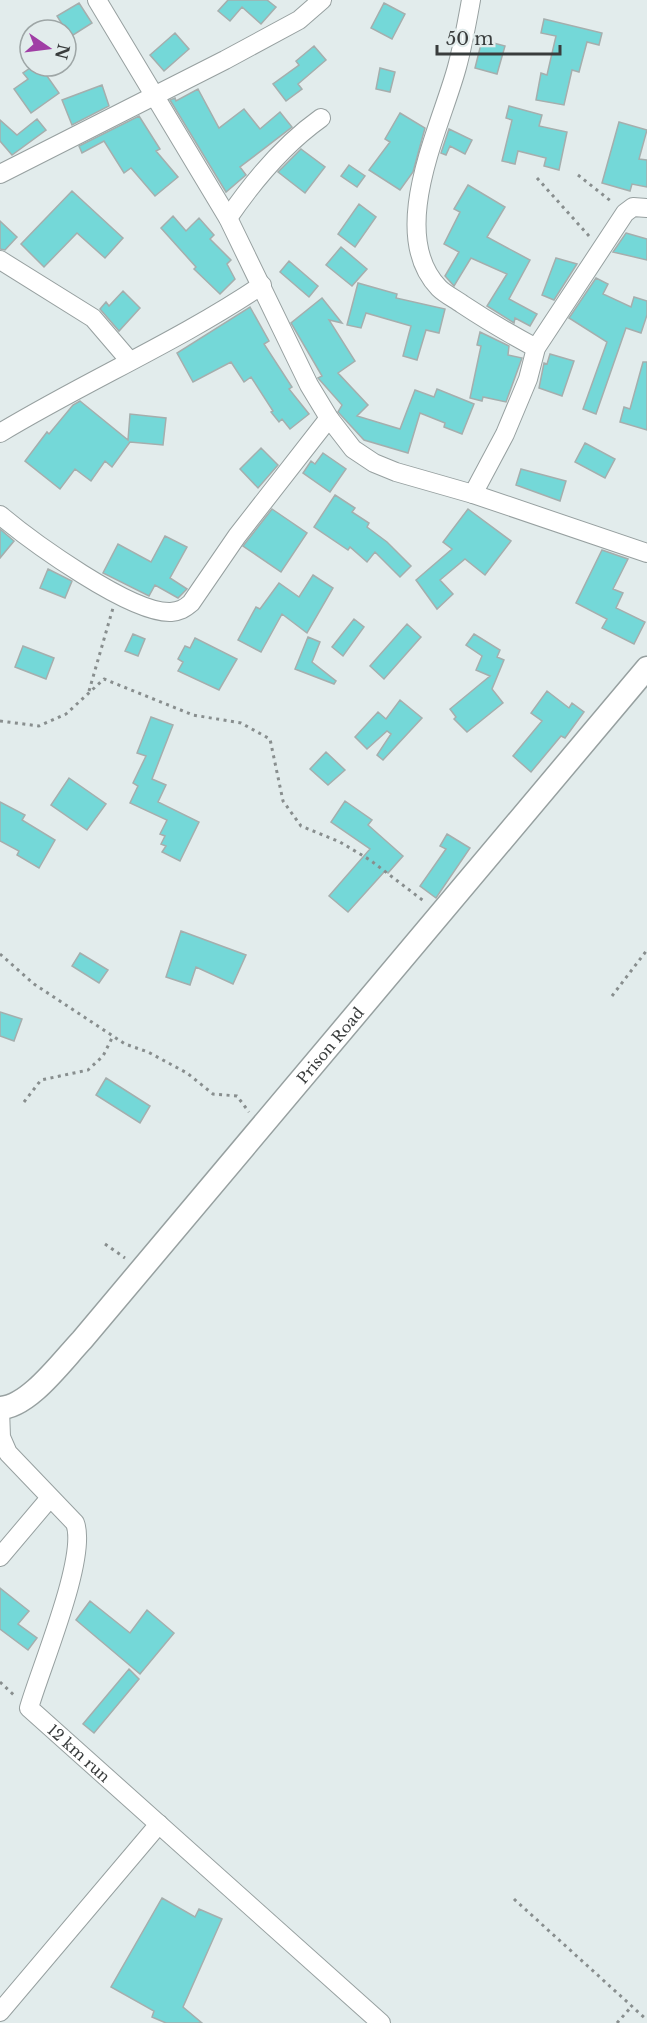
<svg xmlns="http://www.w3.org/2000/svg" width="647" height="2023" viewBox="0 0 647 2023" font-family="'Libre Baskerville',serif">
<rect width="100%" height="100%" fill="#e2ecec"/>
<path fill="#74d8d8" stroke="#a5aead" stroke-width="1.5" d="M228,0H267L276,7L261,24L242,7L230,21L218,11Z
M79,3L92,23L70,37L57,16Z
M384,3L405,14L392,39L371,28Z
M544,19L602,33L599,45L587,42L579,72L572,70L564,105L536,100L541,73L547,75L556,36L541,33Z
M175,33L189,49L164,71L150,55Z
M482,40L505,46L497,74L475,68Z
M314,46L326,60L298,84L302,89L286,101L273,84L299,65L296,61Z
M33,66H40L59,93L31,113L14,89L28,79L23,73Z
M380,68L395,72L390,92L376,89Z
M102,85L109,106L72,125L62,100Z
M198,89L219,128L244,109L260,129L280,112L292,127L240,167L246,175L226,192L170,100L175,98L176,101Z
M509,106L542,115L539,126L567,132L559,170L544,166L546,158L518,151L515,164L502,161L512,120L506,118Z
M400,113L425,128L413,172L400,190L369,170L390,142L385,139Z
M139,116L160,149L156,151L178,177L155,196L131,168L124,173L104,141L82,153L79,146Z
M37,119L46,130L12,155L0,141V120L17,135Z
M619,122L647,130L639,159L647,160V187L632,184L630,191L602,183Z
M449,129L472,140L465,154L450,146L446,155L441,153Z
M301,149L325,167L305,193L278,172Z
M349,165L365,176L357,187L341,176Z
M468,185L505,207L487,237L530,260L509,299L537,314L530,326L515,318L514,323L487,306L507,274L471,258L454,286L445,276L459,252L444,244L460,212L454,209Z
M72,191L123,238L105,258L77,233L44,267L21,244Z
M359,204L376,217L355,247L338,234Z
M173,216L186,231L199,218L214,235L210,239L231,260L227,264L235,279L220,294L194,269L196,267L161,228Z
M0,221L17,237L5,250L0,249Z
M626,233L647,239V260L613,252Z
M341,247L367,269L352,286L326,265Z
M556,258L577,264L554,300L542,295Z
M289,261L318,286L309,297L280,272Z
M596,278L608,284L603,294L631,307L634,297L647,301V315L641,333L626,328L596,414L583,409L607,342L569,318Z
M358,283L397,294L396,298L445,309L439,333L426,330L417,360L403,356L411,326L366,313L361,328L347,325Z
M123,291L140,308L119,331L100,309L106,302L109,306Z
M322,298L342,323L329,320L355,361L338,373L368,405L357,416L400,429L415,390L434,397L437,389L474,404L462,434L444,427L445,423L420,413L408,453L364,440L338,412L342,405L318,378L322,376L291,323Z
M250,307L269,341L264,344L292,387L289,389L309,414L290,429L282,419L279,422L271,412L273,411L251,377L244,382L231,362L193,382L177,353Z
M480,332L509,346L508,355L522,358L506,402L483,397L482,401L470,398L481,346L477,345Z
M550,354L574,361L562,396L539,388L544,363L547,364Z
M643,362H647V430L620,422L624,407L630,409Z
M80,401L128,440L130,414L166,418L163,445L130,442L112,467L105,461L91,481L75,469L60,489L25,461L47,432L49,434L73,405Z
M585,443L615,459L605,478L575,462Z
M261,448L278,465L258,488L240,469Z
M323,453L346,469L330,492L303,473L311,461L315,464Z
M521,469L566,481L560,501L516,485Z
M335,495L355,508L352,512L369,523L367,527L387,542L411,566L400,577L375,552L367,562L350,547L348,550L314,527Z
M272,509L307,533L281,572L243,546Z
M468,509L511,541L485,575L465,559L440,580L453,594L437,609L416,580L452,549L443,542Z
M0,529L14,541L0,558Z
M165,536L187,547L170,578L187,589L178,598L155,585L149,596L103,573L118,544L151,562Z
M602,550L628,559L613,589L623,593L616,608L645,622L634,644L602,628L607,619L576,603Z
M48,569L72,581L65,598L40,588Z
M313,575L333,588L307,633L282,614L261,652L238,640L256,607L260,609L279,583L299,597Z
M354,619L364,627L343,656L332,647Z
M407,624L421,637L384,679L370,666Z
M133,634L145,639L138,656L125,651Z
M474,634L500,650L497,657L504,660L492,689L503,703L467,732L454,719L456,717L450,709L490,676L476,670L482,656L466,645Z
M308,637L320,642L312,662L336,681L334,684L295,669Z
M195,638L237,659L219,690L178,671L183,662L178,659L185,646L190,648Z
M23,646L54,658L46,679L15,667Z
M547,691L569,708L572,703L584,712L565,738L561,736L531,772L513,756L542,721L531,713Z
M400,700L422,718L383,760L377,755L391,734L387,731L367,749L355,737L378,712L386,719Z
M151,717L173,725L152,779L166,785L158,802L199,822L180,861L162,852L166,846L161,844L165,836L160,834L167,820L130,803L138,786L133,783L146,756L137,753Z
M326,752L345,770L328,785L310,769Z
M69,778L106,804L87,830L51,805Z
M345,801L372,820L368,825L403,856L388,873L385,871L348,912L329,896L370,849L331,822Z
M0,802L25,815L22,820L55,840L39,868L17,855L19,851L0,841Z
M447,834L470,848L436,898L420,886L446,849L440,846Z
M181,931L246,955L233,984L196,967L190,985L166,977Z
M80,953L108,970L99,983L72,966Z
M0,1012L22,1019L14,1041L0,1036Z
M106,1078L150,1106L140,1123L96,1095Z
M0,1588L29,1611L18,1624L37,1638L28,1650L0,1629Z
M90,1601L130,1633L147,1610L174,1633L140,1674L76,1620Z
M129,1669L139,1679L94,1733L83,1724Z
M162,1898L195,1917L199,1909L222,1919L183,2007L202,2023H166L152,2017L154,2011L111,1987Z"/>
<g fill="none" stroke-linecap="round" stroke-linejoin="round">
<defs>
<g id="minor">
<path d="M97,0L228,218L309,385L329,418L353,449L374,463L396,472L473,494L647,553"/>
<path d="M471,0C467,22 463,45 457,67C441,127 386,233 439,288C445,294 455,299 462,304C486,320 510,334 536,348"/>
<path d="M0,174L225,60L299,20L322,0"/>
<path d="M228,218C254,180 283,145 321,118"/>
<path d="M0,260L93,318L129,360"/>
<path d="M0,433C86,381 179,341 262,285"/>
<path d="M473,494L505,434L528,379L536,348L625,213L633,207L647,208"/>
<path d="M0,515C31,541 131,614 171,612C180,611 184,609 191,603L237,536L329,418"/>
<path id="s1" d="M0,1409L1,1437L8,1453L75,1523C88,1557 40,1669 29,1708L381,2023"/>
<path d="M0,1557L49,1499"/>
<path d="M0,2012L159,1824"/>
</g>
<g id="tertiary">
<path id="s2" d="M0,1408C29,1407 62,1361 82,1340L647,668"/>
</g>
</defs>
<use href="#minor" stroke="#97a0a0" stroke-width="20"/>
<use href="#tertiary" stroke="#97a0a0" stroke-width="25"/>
<path stroke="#888e8e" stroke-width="3" stroke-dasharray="3 4.5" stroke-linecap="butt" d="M578,175L612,202
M537,178L589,236
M89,691L113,608
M0,721L39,726L66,714L104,679L193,715L241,723L270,739L283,801L301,826L340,842L370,860L425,902
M0,954L34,984L125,1044L148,1052L187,1073L213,1094L237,1096L249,1112
M612,996L647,950
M24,1102L41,1080L88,1070L103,1056L113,1036
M105,1244L125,1258
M0,1682L16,1697
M514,1899L647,2020
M617,2023L632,2006"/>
<use href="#minor" stroke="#fff" stroke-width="18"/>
<use href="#tertiary" stroke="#fff" stroke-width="22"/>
</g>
<g text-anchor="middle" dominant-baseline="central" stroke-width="4.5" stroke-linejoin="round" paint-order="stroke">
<g font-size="15" fill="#393c3c" stroke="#e2ecec">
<text stroke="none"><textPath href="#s2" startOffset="494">Prison Road</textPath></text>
<text stroke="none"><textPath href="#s1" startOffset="402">12 km run</textPath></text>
</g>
</g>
<g transform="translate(48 48) rotate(104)"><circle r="28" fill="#e2ecec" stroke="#9ea6a6" stroke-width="1.5"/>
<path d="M0-4.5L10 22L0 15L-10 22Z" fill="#a03ea5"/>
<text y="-9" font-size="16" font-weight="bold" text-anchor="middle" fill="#393c3c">N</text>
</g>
<path d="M437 45v9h123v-9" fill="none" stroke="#393c3c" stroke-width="3"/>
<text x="446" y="45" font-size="18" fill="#393c3c" stroke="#e2ecec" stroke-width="4.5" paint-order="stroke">50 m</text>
</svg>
